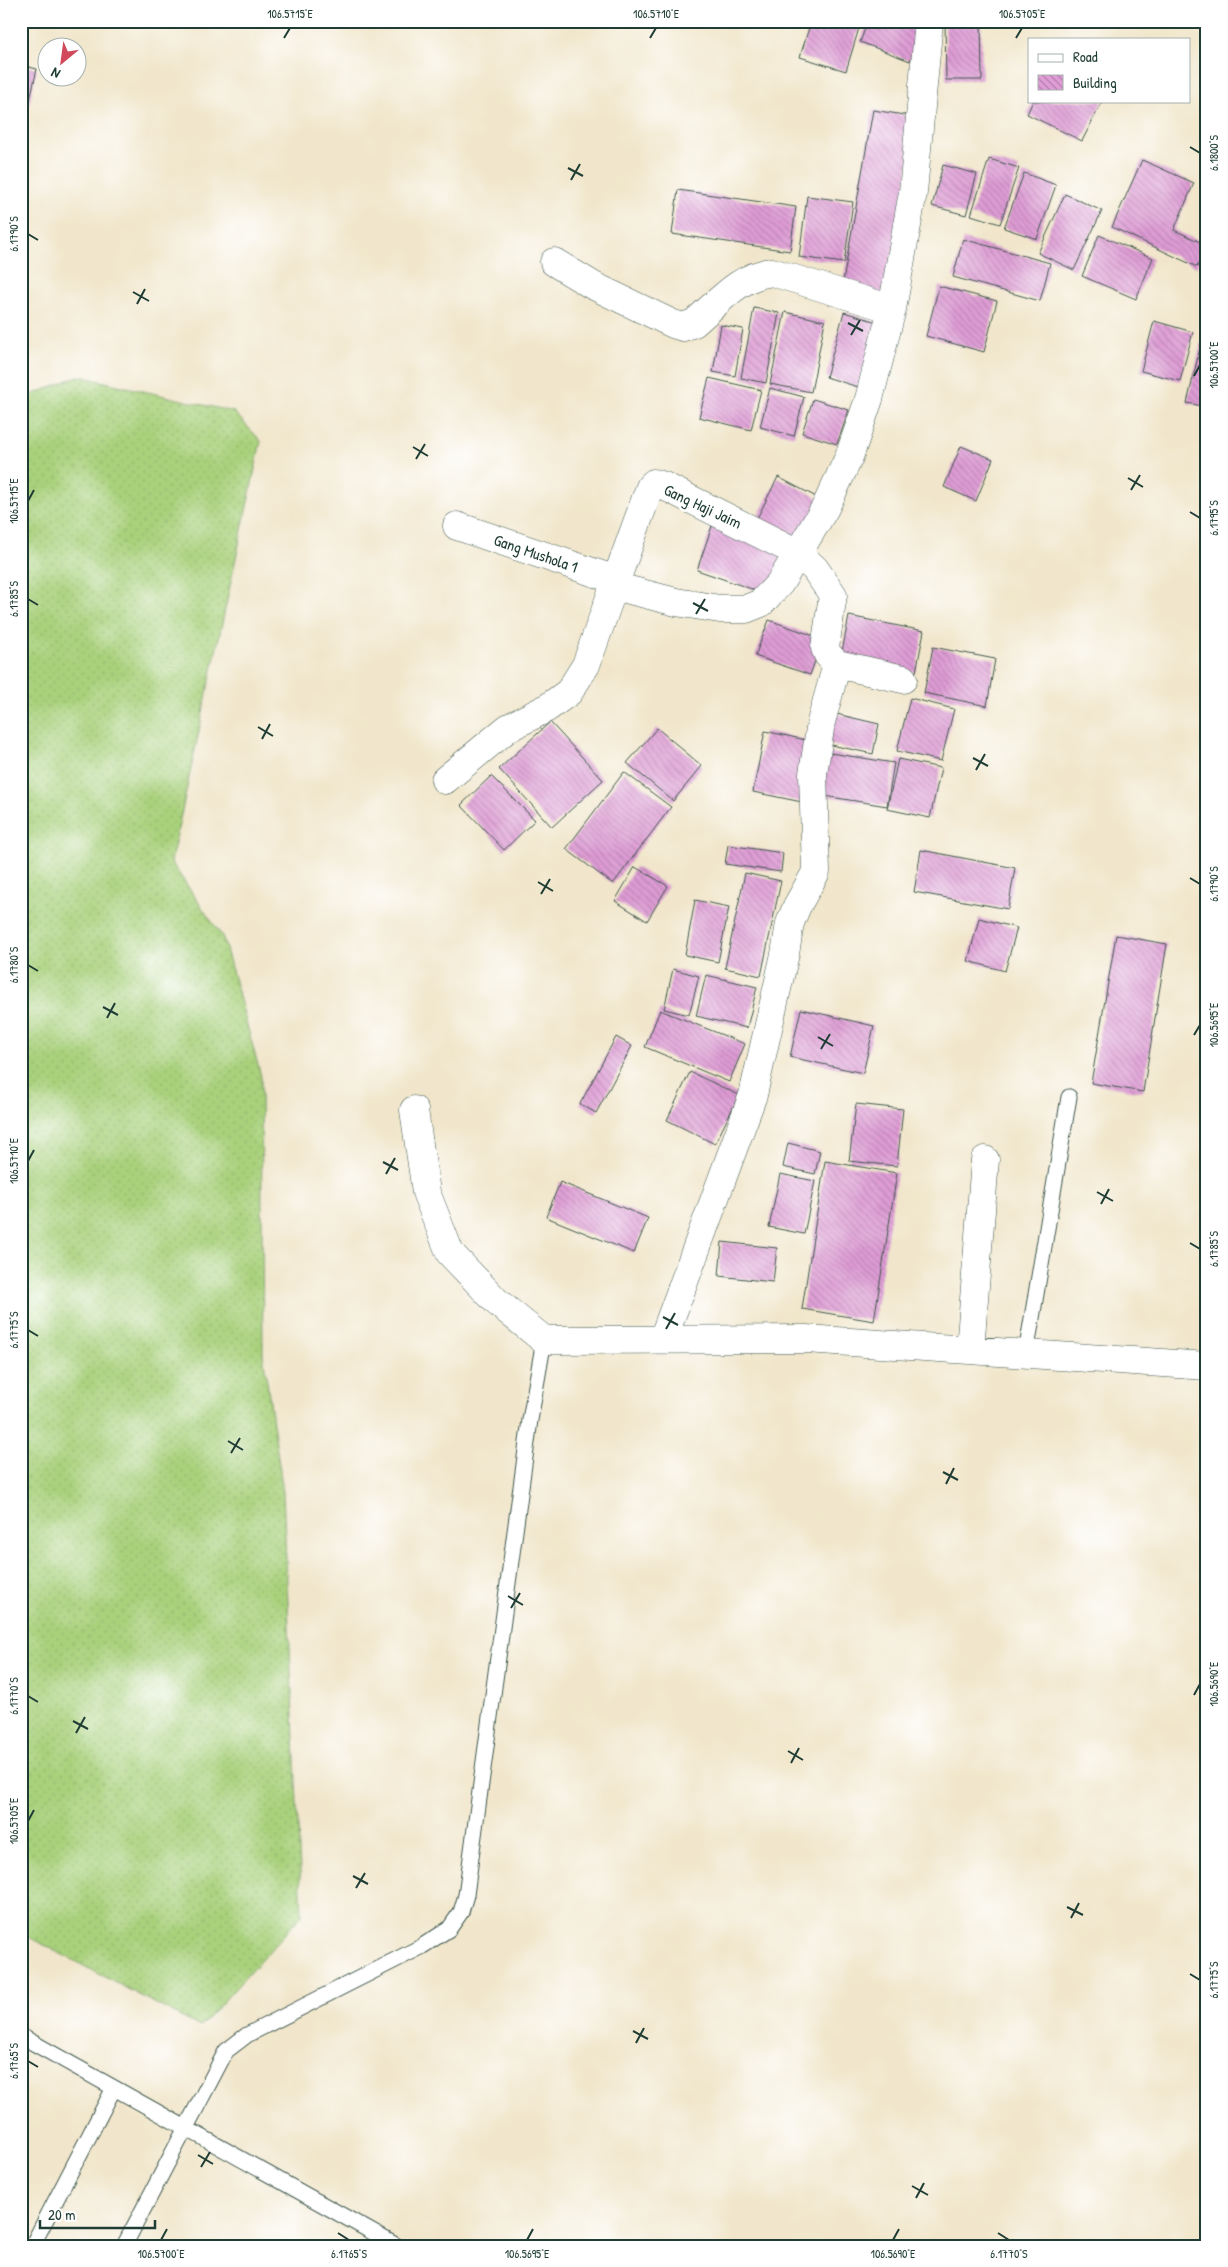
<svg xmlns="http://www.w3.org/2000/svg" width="1228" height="2267" viewBox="0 0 1228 2267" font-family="'Patrick Hand',sans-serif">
<defs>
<pattern id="grass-dots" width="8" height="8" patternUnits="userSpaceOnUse" patternTransform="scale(1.25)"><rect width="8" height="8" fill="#a9d17c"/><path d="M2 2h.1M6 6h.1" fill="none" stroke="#91b46c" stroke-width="1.8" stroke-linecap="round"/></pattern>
<pattern id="building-back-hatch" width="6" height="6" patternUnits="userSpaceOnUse" patternTransform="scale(1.25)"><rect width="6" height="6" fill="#df9cd5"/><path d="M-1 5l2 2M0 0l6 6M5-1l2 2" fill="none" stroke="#b480ae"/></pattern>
</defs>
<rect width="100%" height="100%" fill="#fff"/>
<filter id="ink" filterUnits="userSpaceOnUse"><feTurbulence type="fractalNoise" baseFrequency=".02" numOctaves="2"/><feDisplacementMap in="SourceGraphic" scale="10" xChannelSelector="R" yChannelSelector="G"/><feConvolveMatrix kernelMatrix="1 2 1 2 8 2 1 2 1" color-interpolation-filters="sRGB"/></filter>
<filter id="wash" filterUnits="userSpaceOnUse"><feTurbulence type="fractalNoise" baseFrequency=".0096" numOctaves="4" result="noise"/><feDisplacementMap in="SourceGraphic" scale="20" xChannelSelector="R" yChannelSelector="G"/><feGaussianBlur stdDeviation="1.12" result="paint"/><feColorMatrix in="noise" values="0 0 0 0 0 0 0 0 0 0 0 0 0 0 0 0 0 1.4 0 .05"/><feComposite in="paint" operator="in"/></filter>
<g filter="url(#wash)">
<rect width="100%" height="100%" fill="#f1e6cb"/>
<path fill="url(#grass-dots)" stroke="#648758" d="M79,376L234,412L261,441L171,862L223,938L261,1076L263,1354L283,1492L302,1915L200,2027L21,1933V399Z"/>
<g id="blocks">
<path fill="url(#building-back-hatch)" d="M811,21H848L860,25L846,71L800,57Z
M868,21H924L910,61L860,42Z
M945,21H981L982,80H946Z
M21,65L37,69L26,117L21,116Z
M1033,101H1100L1102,102L1082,141L1027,114Z
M873,110L917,117L886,295L842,287Z
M989,159L1019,168L1000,224L971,215Z
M1142,160L1194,183L1174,230L1207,245L1197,267L1112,227Z
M943,165L977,174L966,215L932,206Z
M1024,173L1056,185L1037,239L1004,228Z
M678,190L796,207L790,251L672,234Z
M1065,194L1102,211L1074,270L1038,253Z
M807,196L853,202L844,263L799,257Z
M1099,235L1153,258L1136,299L1082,276Z
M963,239L1050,263L1040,301L953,277Z
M939,286L997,301L984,352L926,336Z
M754,308L779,313L766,383L741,378Z
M785,312L825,321L811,392L770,384Z
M844,312L877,322L858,387L826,377Z
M1154,321L1193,332L1180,381L1141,371Z
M1206,323H1207V407L1187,403Z
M721,325L743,329L735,376L713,372Z
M709,378L761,390L751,430L699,417Z
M770,388L804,397L794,436L760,427Z
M813,399L849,410L837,444L802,433Z
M961,446L993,459L976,501L944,487Z
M778,477L824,501L798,551L752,528Z
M712,526L783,551L769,595L697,570Z
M849,616L924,631L916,672L841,657Z
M769,620L823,639L810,675L755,656Z
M933,647L995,659L987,706L924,693Z
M910,698L954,709L941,761L897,751Z
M828,712L879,724L873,754L822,743Z
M550,722L603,780L552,827L499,769Z
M657,728L702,766L673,801L627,763Z
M765,731L815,742L802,802L753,792Z
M824,752L894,763L887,806L818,795Z
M898,759L941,768L930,818L887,809Z
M624,772L671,807L613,884L566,849Z
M491,776L535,820L504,850L461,805Z
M728,845L783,853L781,872L725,864Z
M921,850L1015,868L1008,909L914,892Z
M635,867L668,886L647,921L615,901Z
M745,873L781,881L761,976L725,968Z
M695,900L729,907L718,962L685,955Z
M979,918L1017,928L1005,971L968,961Z
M1116,935L1167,944L1143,1092L1091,1083Z
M673,969L699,976L689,1015L664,1009Z
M706,975L757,987L747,1028L696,1016Z
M801,1009L874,1026L863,1073L790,1057Z
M660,1010L745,1044L729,1082L645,1047Z
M616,1037L632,1046L596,1113L580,1104Z
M690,1072L739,1095L715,1144L667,1120Z
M856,1104L903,1109L897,1166L849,1161Z
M788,1143L820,1151L815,1174L783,1167Z
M825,1161L897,1173L874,1321L802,1309Z
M780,1174L815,1181L804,1234L769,1227Z
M560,1182L648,1218L634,1253L546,1217Z
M722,1242L777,1248L773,1282L719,1276Z"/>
</g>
</g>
<g filter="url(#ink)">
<use href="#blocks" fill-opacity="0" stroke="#3e564b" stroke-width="1"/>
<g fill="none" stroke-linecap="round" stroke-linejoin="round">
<defs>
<path id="service" d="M1026,1354L1069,1097
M21,2036L397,2246
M32,2246L114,2088
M124,2246L226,2051L247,2035L421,1947L449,1929L461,1912L466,1895L530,1420L544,1340"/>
<path id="minor" d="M554,262L592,285L673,324L683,327L694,323C718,303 740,275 772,272L892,309
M457,526L616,580
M614,586L650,487L654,483L664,486L798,553L815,569L833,595L825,648L828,655L837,664L903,679
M445,780L508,728L547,708L569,692L586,665L614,586L676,602L720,609H746L761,603L780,583L825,508L849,457L869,399L892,309L913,192L929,21
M414,1110L426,1192L450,1253L497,1302L544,1340L806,1339L1207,1366
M663,1339L753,1095L785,954L790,923L797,906L816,872L813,774L821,722L837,664
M970,1350L985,1160"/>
</defs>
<use href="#service" stroke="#3e564b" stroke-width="17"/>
<use href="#minor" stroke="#3e564b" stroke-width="29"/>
<use href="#service" stroke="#fff" stroke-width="15"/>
<use href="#minor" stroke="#fff" stroke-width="28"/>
</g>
</g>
<path fill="none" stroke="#1f3d34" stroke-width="2" d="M284,38L290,28M650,38L656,28M1016,38L1022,28M1190,147L1200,153M568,168L583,176M571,180L580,164M28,234L38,240M133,292L149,301M137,304L145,289M848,323L863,331M851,335L860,320M1194,376L1200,365M413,447L428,456M416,459L425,444M1128,478L1143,487M1131,490L1140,475M28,501L34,490M1190,512L1200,518M28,599L38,605M693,603L708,611M696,614L705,599M258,727L273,736M262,739L270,724M973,758L988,766M976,770L985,754M1190,878L1200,884M538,882L553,891M541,894L550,879M28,965L38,971M103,1007L118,1015M107,1018L115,1003M1194,1035L1200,1025M818,1037L833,1046M821,1049L830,1034M28,1161L34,1150M383,1162L398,1170M386,1174L395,1158M1097,1192L1113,1201M1101,1204L1109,1189M1190,1243L1200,1249M663,1317L678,1325M666,1329L675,1313M28,1330L38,1336M228,1441L243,1450M231,1453L240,1438M943,1472L958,1480M946,1484L954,1468M508,1596L523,1605M511,1608L520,1593M1194,1695L1200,1684M28,1696L38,1702M73,1721L88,1729M76,1733L85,1717M788,1751L803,1760M791,1763L799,1748M28,1821L34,1810M353,1876L368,1884M356,1888L365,1873M1067,1907L1083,1915M1071,1918L1079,1903M1190,1974L1200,1980M633,2031L648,2039M636,2043L644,2028M28,2061L38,2067M198,2155L213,2164M201,2167L210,2152M912,2186L928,2195M916,2198L924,2183M338,2233L349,2240M998,2233L1009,2240M161,2240L167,2229M527,2240L533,2229M893,2240L899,2229"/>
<g text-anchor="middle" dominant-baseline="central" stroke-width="5" stroke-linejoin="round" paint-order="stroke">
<g font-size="16" fill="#1f3d34" stroke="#fff">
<text transform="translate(703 506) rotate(25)">Gang Haji Jaim</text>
<text transform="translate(536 553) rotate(19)">Gang Mushola 1</text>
</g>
</g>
<rect width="1228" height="2267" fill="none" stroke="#fff" stroke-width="55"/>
<rect x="1028" y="38" width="162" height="65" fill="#ffffff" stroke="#a5b1ae"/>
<rect x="1038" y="54" width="25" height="8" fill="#ffffff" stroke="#a5b1ae"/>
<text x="1073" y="62" font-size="15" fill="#1f3d34">Road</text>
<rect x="1038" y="75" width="25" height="15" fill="url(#building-back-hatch)" stroke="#a5b1ae"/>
<text x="1073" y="88" font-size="15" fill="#1f3d34">Building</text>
<g transform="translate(62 62) rotate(209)"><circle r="24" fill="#ffffff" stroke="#a5b1ae"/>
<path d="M0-4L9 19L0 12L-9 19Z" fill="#d1495b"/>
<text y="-8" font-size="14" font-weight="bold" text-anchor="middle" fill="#1f3d34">N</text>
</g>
<path d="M40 2220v8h115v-8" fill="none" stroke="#1f3d34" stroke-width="2.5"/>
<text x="48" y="2220" font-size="15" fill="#1f3d34" stroke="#ffffff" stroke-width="4" paint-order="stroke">20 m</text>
<rect x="28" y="28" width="1172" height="2212" fill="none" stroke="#1f3d34" stroke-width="2"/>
<g font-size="12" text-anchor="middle" fill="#1f3d34">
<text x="290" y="18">106.5715°E</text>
<text x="656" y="18">106.5710°E</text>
<text x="1022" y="18">106.5705°E</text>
<text transform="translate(1214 153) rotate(-90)" y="4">6.1800°S</text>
<text transform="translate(14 234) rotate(-90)" y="4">6.1790°S</text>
<text transform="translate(1214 365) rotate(-90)" y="4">106.5700°E</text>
<text transform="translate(14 501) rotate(-90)" y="4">106.5715°E</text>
<text transform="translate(1214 518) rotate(-90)" y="4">6.1795°S</text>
<text transform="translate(14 599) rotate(-90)" y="4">6.1785°S</text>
<text transform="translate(1214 884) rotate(-90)" y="4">6.1790°S</text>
<text transform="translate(14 965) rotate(-90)" y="4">6.1780°S</text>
<text transform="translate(1214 1025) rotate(-90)" y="4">106.5695°E</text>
<text transform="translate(14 1161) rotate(-90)" y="4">106.5710°E</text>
<text transform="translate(1214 1249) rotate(-90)" y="4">6.1785°S</text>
<text transform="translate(14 1330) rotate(-90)" y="4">6.1775°S</text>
<text transform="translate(1214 1684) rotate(-90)" y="4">106.5690°E</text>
<text transform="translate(14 1696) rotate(-90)" y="4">6.1770°S</text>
<text transform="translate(14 1821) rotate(-90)" y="4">106.5705°E</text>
<text transform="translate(1214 1980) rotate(-90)" y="4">6.1775°S</text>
<text transform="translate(14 2061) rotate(-90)" y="4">6.1765°S</text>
<text x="161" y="2258">106.5700°E</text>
<text x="349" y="2258">6.1765°S</text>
<text x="527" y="2258">106.5695°E</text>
<text x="893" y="2258">106.5690°E</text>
<text x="1009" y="2258">6.1770°S</text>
</g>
</svg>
